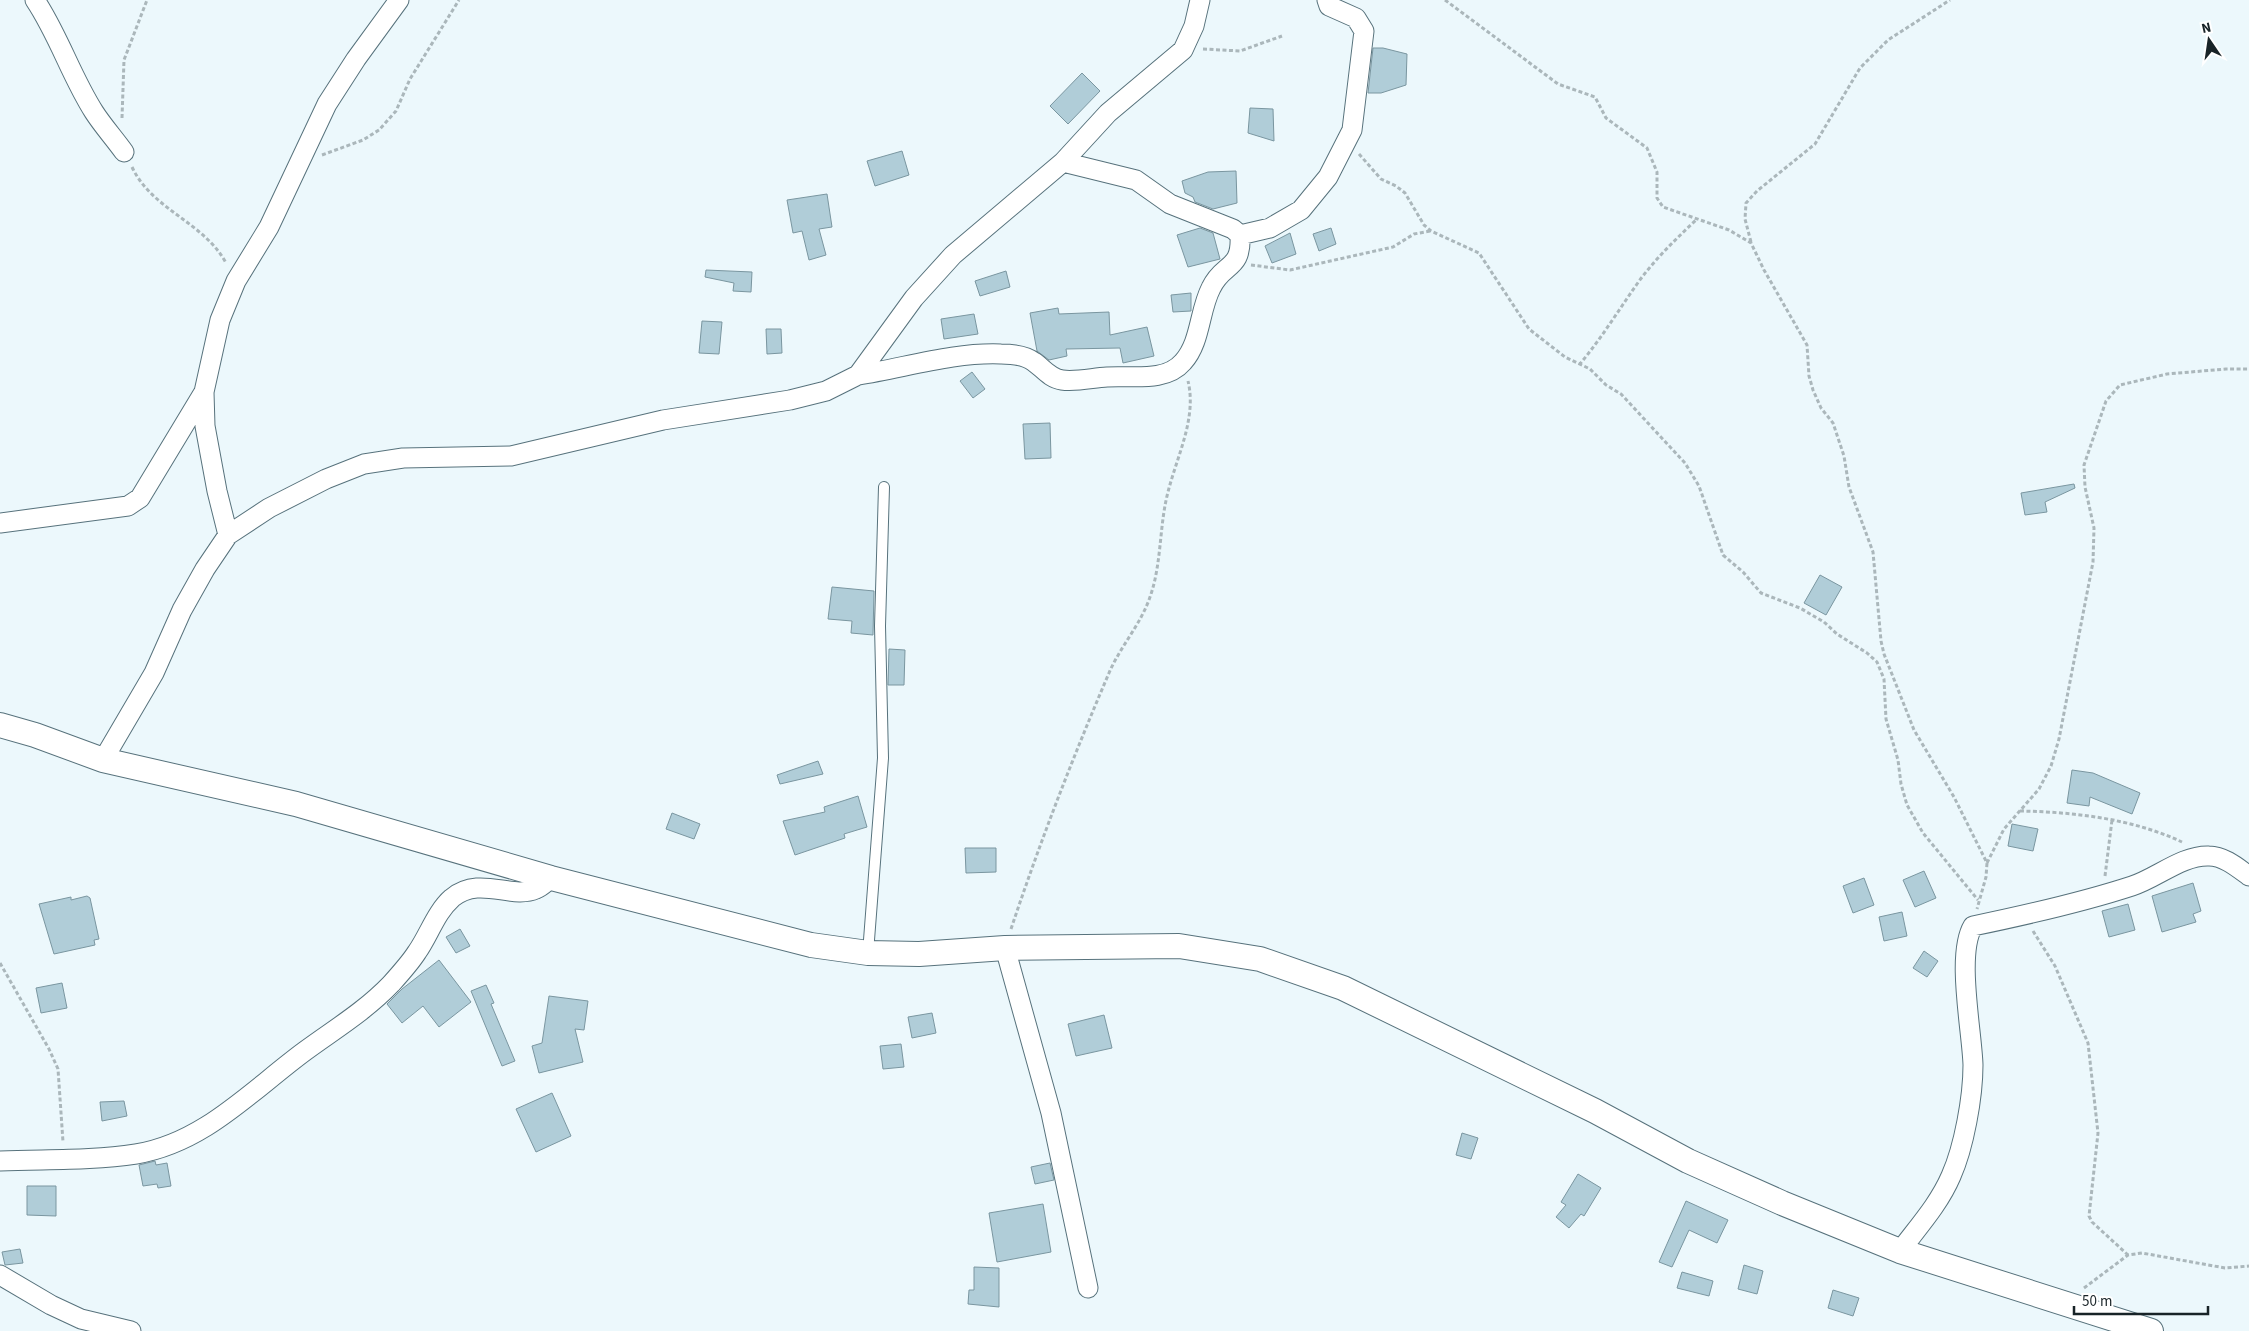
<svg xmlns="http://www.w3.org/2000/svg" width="2249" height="1331" viewBox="0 0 2249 1331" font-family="'Source Sans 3',sans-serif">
<rect width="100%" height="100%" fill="#ecf8fc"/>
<path fill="#b0cdd8" stroke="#7a96a0" d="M1373,48H1383L1407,54L1406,85L1381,93H1368Z
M1082,73L1100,91L1068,124L1050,106Z
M1250,108L1273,109L1274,141L1248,133Z
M902,151L909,175L875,186L867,161Z
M1236,171L1237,203L1213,209L1195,202L1193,197L1185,193L1182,181L1208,172Z
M827,194L832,227L819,229L826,255L809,260L802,231L793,233L787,200Z
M1200,228L1213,233L1220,259L1188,267L1177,235Z
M1331,228L1336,244L1319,251L1313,234Z
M1290,233L1296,254L1272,263L1265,246Z
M706,270L752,272L751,292L733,291L734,283L705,277Z
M1006,271L1010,287L980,296L975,281Z
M1191,293V311L1173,312L1171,295Z
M1058,308L1059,314L1109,312L1110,335L1147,327L1154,356L1123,363L1120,348L1066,349L1067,356L1049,360L1037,351L1030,313Z
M974,314L978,334L944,339L941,319Z
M702,321L722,322L719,354L699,353Z
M766,329H781L782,353L767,354Z
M972,372L985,389L973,398L960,381Z
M1050,423L1051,458L1025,459L1023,424Z
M2074,484L2075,488L2045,502L2047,512L2025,515L2021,493Z
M1820,575L1842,587L1826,615L1804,603Z
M832,587L874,591L873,635L851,633L852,621L828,619Z
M889,649L905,650L904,685H888Z
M818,761L823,774L780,784L777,775Z
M2072,770L2093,773L2140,793L2132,814L2090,797L2089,806L2067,803Z
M858,796L867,827L844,834L845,838L795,855L783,821L825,812L824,807Z
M672,813L700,824L694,839L666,829Z
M2012,824L2038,829L2033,851L2008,846Z
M965,848H996V872L966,873Z
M1924,871L1936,898L1915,907L1903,880Z
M1864,878L1874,905L1853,913L1843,886Z
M2193,883L2201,911L2193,914L2196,922L2162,932L2152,896Z
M87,896L90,898L99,939L94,940L95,945L54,954L39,904L71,897V900Z
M2128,904L2135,930L2109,937L2102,911Z
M1902,912L1907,936L1884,941L1879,917Z
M460,929L470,946L456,953L446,937Z
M1924,951L1938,961L1927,977L1913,968Z
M439,960L471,1002L439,1027L423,1006L402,1023L387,1004L402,989Z
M62,983L67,1008L41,1013L36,988Z
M486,985L494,1003L491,1004L515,1061L502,1066L471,991Z
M549,996L588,1001L584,1030L575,1029L583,1062L539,1073L532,1046L542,1043Z
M932,1013L936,1033L912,1038L908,1017Z
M1104,1015L1112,1048L1076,1056L1068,1024Z
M901,1044L904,1067L883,1069L880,1046Z
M552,1093L571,1136L536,1152L516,1109Z
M124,1101L127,1116L102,1121L100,1102Z
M1462,1133L1478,1138L1471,1159L1456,1155Z
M155,1161L156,1165L167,1163L171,1186L158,1188L157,1184L143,1186L139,1165Z
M1050,1163L1054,1180L1035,1184L1031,1167Z
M1578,1174L1601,1188L1584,1216L1581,1214L1569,1228L1556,1217L1566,1205L1561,1202Z
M27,1186H56V1216L27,1215Z
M1686,1201L1728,1220L1717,1243L1689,1230L1672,1267L1659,1262Z
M1043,1204L1051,1252L997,1262L989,1213Z
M20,1249L23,1263L5,1265L2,1252Z
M1744,1265L1763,1271L1757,1294L1738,1289Z
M974,1267L999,1268V1307L968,1304L969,1290H974Z
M1682,1272L1713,1281L1709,1296L1677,1288Z
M1833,1290L1859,1298L1853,1316L1828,1308Z"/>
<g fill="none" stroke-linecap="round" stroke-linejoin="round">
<defs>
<path id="service" d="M868,953L883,758L880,626L884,487"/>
<path id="minor" d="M35,0C59,36 71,76 94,112C103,126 114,138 124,152
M1240,235L1270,228L1301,210L1328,177L1352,130L1364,31L1356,18L1329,6L1327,0
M858,375C904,368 954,352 1001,354C1011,354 1025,355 1034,362C1043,368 1049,378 1062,380C1076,382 1092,378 1107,377C1131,375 1165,383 1183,362C1201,342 1199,311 1211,288C1223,262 1242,271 1240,235L1233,229L1170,204L1136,180L1063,162
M0,523L128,506L140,498L204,392
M228,535L217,491L205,426L204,392L220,320L236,281L269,227L327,104L356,59L399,0
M103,760L154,673L182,610L205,569L228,535L269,508L326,479L364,464L403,458L511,456L663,420L790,400L826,391L858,375L914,298L953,255L1063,162L1108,113L1183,50L1194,26L1200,0
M1005,948L1051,1113L1088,1288
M0,1161C45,1159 91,1161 136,1154C204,1143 252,1090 305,1051C335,1029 365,1011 391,984C400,974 410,963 417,952C429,935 436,912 452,898C480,875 511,900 536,889C542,887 546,882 551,878
M1900,1251C1918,1227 1939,1204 1951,1176C1964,1147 1973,1097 1973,1065C1972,1031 1956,954 1973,926C2026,915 2080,903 2132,886C2157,878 2182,855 2209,856C2224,856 2238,868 2249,876
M0,1275L51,1305L81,1319L131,1331"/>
<path id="tertiary" d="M0,725L35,735L103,760L296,804L551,878L811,945L868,953L919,954L1005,948L1179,946L1260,959L1343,988L1595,1111L1688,1161L1782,1203L1900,1251L2151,1331"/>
</defs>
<use href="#service" stroke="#57727c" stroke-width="12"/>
<use href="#minor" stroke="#57727c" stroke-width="21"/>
<use href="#tertiary" stroke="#57727c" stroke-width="26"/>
<path stroke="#abb7bb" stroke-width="3" stroke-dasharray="4 2.5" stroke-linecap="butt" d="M1445,0L1558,84L1595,97L1606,118L1647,148L1657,172V198L1663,207L1729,230L1751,243L1764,270L1807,345L1809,376L1813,390L1821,408L1833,423L1844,456L1849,487L1873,552L1881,641L1884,654L1914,730L1954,797L1987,863L1986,877L1977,909
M1203,49L1240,51L1282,36
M122,118L124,60L147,0
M1359,154L1381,179L1396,186L1405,193L1424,225L1431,231L1479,253L1529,329L1565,357L1590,369L1606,385L1621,394L1685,463L1699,486L1723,555L1743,572L1761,593L1800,608L1824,622L1837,634L1867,653L1877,662L1884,679L1886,719L1898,760L1901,784L1907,805L1923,833L1978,900
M322,155L363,140L379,130L396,111L410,79L459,0
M132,167C152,210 204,222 226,263
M1751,242L1745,219L1746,203L1757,191L1815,144L1860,68L1888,40L1950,0
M1251,265L1290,270L1393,247L1414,234L1430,231
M1579,365C1601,339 1618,311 1637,284C1654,260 1675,240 1697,219
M2020,811C2075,812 2133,819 2182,842
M1987,863L2004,829L2039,789L2051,766L2059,739L2093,562L2094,528L2085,487L2084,465L2106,401L2120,385L2167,374L2226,369H2249
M2105,876L2112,820
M1011,929C1040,842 1073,757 1109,673C1120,647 1141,624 1150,597C1162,563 1159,526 1168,492C1177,456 1197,418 1188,381
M2033,931L2055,966L2088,1043L2098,1133L2089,1216L2092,1222L2128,1255
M0,963L49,1049L58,1069L63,1142
M2084,1288L2128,1255L2142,1253L2225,1268L2249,1266"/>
<use href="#service" stroke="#fff" stroke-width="10"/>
<use href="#minor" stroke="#fff" stroke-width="19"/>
<use href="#tertiary" stroke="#fff" stroke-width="24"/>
</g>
<g transform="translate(2209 40) rotate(347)" stroke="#ffffff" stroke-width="4" paint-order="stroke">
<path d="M0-4L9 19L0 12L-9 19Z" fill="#182327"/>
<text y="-8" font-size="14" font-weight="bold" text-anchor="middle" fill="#182327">N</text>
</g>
<path d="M2074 1306v8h134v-8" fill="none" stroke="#182327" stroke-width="2.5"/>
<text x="2082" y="1306" font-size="15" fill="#182327" stroke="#ffffff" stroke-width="4" paint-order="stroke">50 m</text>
</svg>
